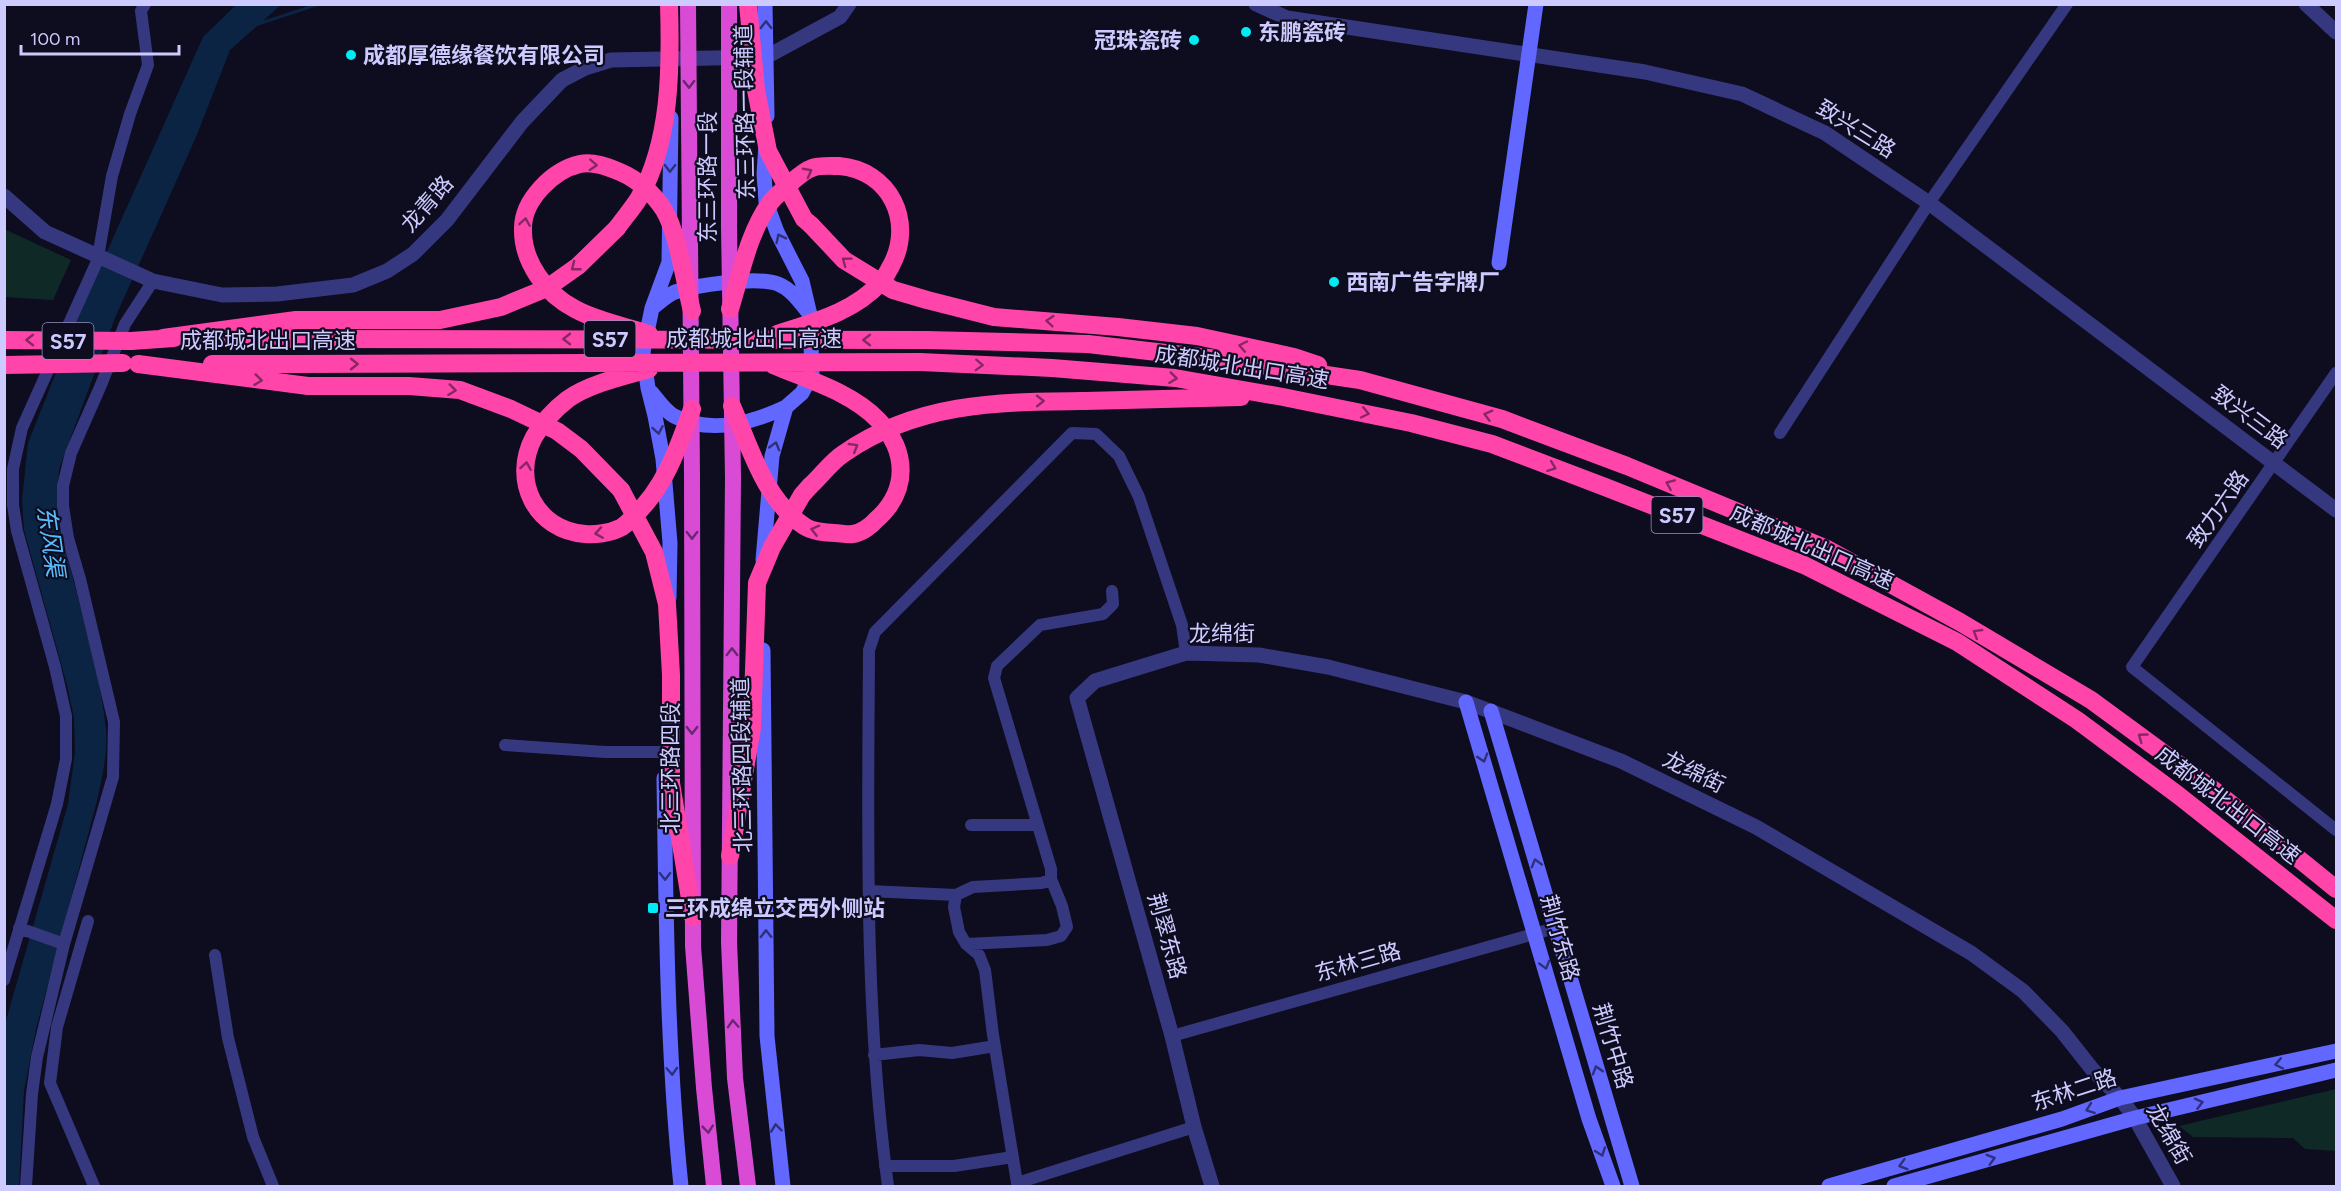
<svg xmlns="http://www.w3.org/2000/svg" width="2341" height="1191" viewBox="0 0 2341 1191" font-family="Figtree,'Noto Sans SC',sans-serif">
<rect width="100%" height="100%" fill="#0e0c1f"/>
<path fill="#0f2926" d="M4,229L71,260L53,300L5,297Z
M2336,1089V1151L2305,1149L2293,1138L2193,1137L2179,1126Z"/>
<path fill="#0b2444" d="M236,5H281L230,50L196,137L115,318L59,469C55,512 64,544 75,586C87,632 101,681 106,729C108,754 102,777 97,801L36,1029L24,1091L19,1186H5V1024L68,804L75,752L74,718L67,685L24,530L22,500L28,443L80,312L203,37Z"/>
<g fill="none" stroke-linecap="round" stroke-linejoin="round">
<path stroke="#0b2444" stroke-width="3" d="M258,24L319,4"/>
<path stroke="#36387f" stroke-width="12" d="M98,257L112,176L130,114L148,65L141,11L145,4
M2336,373L2132,667L2336,830
M1780,433L1929,203L2067,4
M505,745L605,752H664
M971,825H1038
M869,891L956,895
M88,921L57,1027L50,1083L94,1186
M19,928L64,944
M966,944L1047,940L1061,936L1067,927L1062,906L1051,879
M215,955L228,1038L253,1137L273,1186
M4,980L57,804L66,759V716L55,667L17,531L13,505V469L22,428L99,257
M1172,1036L1555,928
M874,1055L919,1050L952,1053L995,1046
M885,1166H954L1013,1157
M1017,1183L993,1035L985,970L979,955L966,944L959,932L954,907L956,895L973,887L1042,883L1051,879V869L994,678L997,666L1040,625L1103,614L1113,604L1112,591
M26,1186L32,1094L37,1057L64,944L113,777L114,722L80,579L68,538L63,506V486L71,453L101,385L125,324L153,281
M888,1186C864,1009 868,829 869,650L875,632L1072,433L1096,434L1119,456L1139,497L1182,625L1186,653
M1018,1186L1017,1183L1194,1127"/>
<path stroke="#36387f" stroke-width="15" d="M1256,4L1287,18L1645,72L1742,94L1825,133L1929,203L2336,510
M2306,4L2336,32
M4,196L45,232L153,281L222,295L277,294L353,285L387,271L413,254L447,220L522,122L562,80L585,68L611,60L766,57L840,17L849,4
M1212,1186L1194,1127L1172,1036L1077,698L1095,681L1186,653L1259,655L1328,667L1466,702L1621,761L1756,827L1971,953L2023,991L2062,1031L2092,1069L2120,1098L2135,1118L2173,1186"/>
<path stroke="#6167ff" stroke-width="15" d="M765,4L767,116
M1499,263L1536,4
M652,308C659,303 667,295 675,292C697,285 757,276 778,284C791,289 800,302 808,312
M651,392C658,400 665,411 674,416C711,435 752,423 786,407
M763,560L772,456L786,407L802,393L812,374L810,315L802,281L777,232L766,202L764,174L766,143
M669,598L670,543L663,459L655,416L648,388L643,352L652,308L669,262L671,118
M763,650L767,1036L783,1186
M1466,702L1589,1119L1613,1186
M1491,711L1632,1186
M664,778C666,914 667,1051 681,1186
M1829,1186L2062,1119L2120,1098L2336,1051
M1894,1186L2135,1118L2336,1070"/>
<path stroke="#d94bd4" stroke-width="16" d="M692,476L693,946L704,1088L714,1186
M733,477L729,942L735,1078L748,1186"/>
<path stroke="#ff45aa" stroke-width="18" d="M811,225L844,260L893,290L927,300L994,317L1118,327L1197,336L1294,357L1318,365
M163,338L296,320H440L501,307L547,288L578,266L617,228
M229,338L293,339
M926,340L1088,344L1226,360L1360,380L1502,419L1627,466L1825,548L1960,622L2091,700L2215,791L2336,889
M131,341L174,338
M920,362L1052,368L1175,378L1283,397L1411,423L1492,444L1605,487L1804,565L1957,642L2077,720L2178,795L2336,920
M138,364L308,386H409L460,390L511,409L557,431L581,449L621,490
M212,364H295
M810,486C821,476 831,462 843,454C918,402 998,402 1085,401C1137,400 1189,398 1241,397"/>
<path stroke="#d94bd4" stroke-width="16" d="M688,4L692,476
M729,4V227L733,477"/>
<path stroke="#ff45aa" stroke-width="18" d="M748,4L756,90L768,151L804,219L811,225
M617,228C624,218 633,208 639,198C671,141 671,68 669,4
M730,309C741,274 748,234 770,203C774,197 781,192 786,187C793,181 803,171 812,168C819,165 831,166 839,166C890,170 915,222 891,266C888,271 885,278 881,282C854,312 814,322 777,334
M649,334C624,326 597,321 575,309C546,294 522,262 523,228C523,200 553,170 580,164C593,161 608,167 620,172C637,179 654,194 664,210C678,233 685,284 692,311
M293,339L926,340
M4,340L131,341
M295,364L920,362
M4,365L123,363
M649,369C624,376 589,384 568,399C555,409 542,423 534,437C511,480 535,530 585,534C595,535 610,533 620,528C625,526 630,520 634,516C665,487 678,448 692,409
M732,406C750,447 764,499 804,526C811,531 825,533 835,533C840,533 847,535 853,534C861,533 871,526 876,520C909,491 908,451 878,420C851,392 808,380 773,365
M621,490L654,552L667,604L671,675V783L693,917
M730,856L752,728L757,583L772,547L802,495L810,486"/>
</g>
<defs><path id="oneway-chevron" d="M-2-3.5L2.5 0L-2 3.5" fill="none" stroke-width="1.6" stroke-linecap="round" stroke-linejoin="round" transform="scale(1.5)"/></defs>
<g stroke="#2f3079">
<use href="#oneway-chevron" transform="translate(766 25) rotate(-90)"/>
<use href="#oneway-chevron" transform="translate(670 168) rotate(91)"/>
<use href="#oneway-chevron" transform="translate(780 238) rotate(-116)"/>
<use href="#oneway-chevron" transform="translate(658 430) rotate(80)"/>
<use href="#oneway-chevron" transform="translate(775 446) rotate(-74)"/>
<use href="#oneway-chevron" transform="translate(1483 758) rotate(73)"/>
<use href="#oneway-chevron" transform="translate(1536 863) rotate(-106)"/>
<use href="#oneway-chevron" transform="translate(665 876) rotate(89)"/>
<use href="#oneway-chevron" transform="translate(766 934) rotate(-91)"/>
<use href="#oneway-chevron" transform="translate(1545 965) rotate(74)"/>
<use href="#oneway-chevron" transform="translate(2279 1064) rotate(168)"/>
<use href="#oneway-chevron" transform="translate(1597 1070) rotate(-107)"/>
<use href="#oneway-chevron" transform="translate(672 1071) rotate(87)"/>
<use href="#oneway-chevron" transform="translate(2199 1103) rotate(-14)"/>
<use href="#oneway-chevron" transform="translate(2090 1109) rotate(160)"/>
<use href="#oneway-chevron" transform="translate(776 1128) rotate(-97)"/>
<use href="#oneway-chevron" transform="translate(1601 1152) rotate(70)"/>
<use href="#oneway-chevron" transform="translate(1991 1159) rotate(-16)"/>
<use href="#oneway-chevron" transform="translate(1903 1165) rotate(164)"/>
</g>
<g stroke="#692870">
<use href="#oneway-chevron" transform="translate(689 84) rotate(89)"/>
<use href="#oneway-chevron" transform="translate(692 535) rotate(90)"/>
<use href="#oneway-chevron" transform="translate(732 652) rotate(-90)"/>
<use href="#oneway-chevron" transform="translate(692 730) rotate(90)"/>
<use href="#oneway-chevron" transform="translate(733 1024) rotate(-93)"/>
<use href="#oneway-chevron" transform="translate(708 1129) rotate(84)"/>
</g>
<g stroke="#862864">
<use href="#oneway-chevron" transform="translate(593 165) rotate(3)"/>
<use href="#oneway-chevron" transform="translate(808 172) rotate(-28)"/>
<use href="#oneway-chevron" transform="translate(525 222) rotate(-81)"/>
<use href="#oneway-chevron" transform="translate(846 261) rotate(-143)"/>
<use href="#oneway-chevron" transform="translate(575 267) rotate(142)"/>
<use href="#oneway-chevron" transform="translate(1050 321) rotate(-175)"/>
<use href="#oneway-chevron" transform="translate(567 339) rotate(-180)"/>
<use href="#oneway-chevron" transform="translate(30 340) rotate(-180)"/>
<use href="#oneway-chevron" transform="translate(867 340) rotate(-180)"/>
<use href="#oneway-chevron" transform="translate(1243 346) rotate(-168)"/>
<use href="#oneway-chevron" transform="translate(354 364)"/>
<use href="#oneway-chevron" transform="translate(979 365) rotate(2)"/>
<use href="#oneway-chevron" transform="translate(1173 378) rotate(7)"/>
<use href="#oneway-chevron" transform="translate(258 380) rotate(7)"/>
<use href="#oneway-chevron" transform="translate(452 390) rotate(7)"/>
<use href="#oneway-chevron" transform="translate(1040 401)"/>
<use href="#oneway-chevron" transform="translate(1365 413) rotate(12)"/>
<use href="#oneway-chevron" transform="translate(1488 415) rotate(-165)"/>
<use href="#oneway-chevron" transform="translate(854 447) rotate(-31)"/>
<use href="#oneway-chevron" transform="translate(526 466) rotate(-81)"/>
<use href="#oneway-chevron" transform="translate(1552 467) rotate(21)"/>
<use href="#oneway-chevron" transform="translate(1670 484) rotate(-157)"/>
<use href="#oneway-chevron" transform="translate(815 530) rotate(-166)"/>
<use href="#oneway-chevron" transform="translate(599 533) rotate(171)"/>
<use href="#oneway-chevron" transform="translate(1977 633) rotate(-149)"/>
<use href="#oneway-chevron" transform="translate(2142 737) rotate(-144)"/>
</g>
<g fill="#00ecf5" stroke="#0e0c1f" stroke-width="2">
<circle cx="1246" cy="32" r="6"/>
<circle cx="1194" cy="40" r="6"/>
<circle cx="351" cy="55" r="6"/>
<circle cx="1334" cy="282" r="6"/>
<rect x="647" y="902" width="12" height="12" rx="3"/>
</g>
<g text-anchor="middle" dominant-baseline="central" stroke-width="4.5" stroke-linejoin="round" paint-order="stroke">
<g fill="#0e0c1f" stroke="#9491bc" stroke-width="1.5">
<rect x="584.5" y="321" width="51" height="36" rx="4.5"/>
<rect x="42.5" y="323" width="51" height="36" rx="4.5"/>
<rect x="1651.5" y="497" width="51" height="36" rx="4.5"/>
</g>
<g font-size="21" font-weight="bold" fill="#cdcaff">
<text x="610" y="339">S57</text>
<text x="68" y="341">S57</text>
<text x="1677" y="515">S57</text>
</g>
<g font-size="22" font-weight="bold" fill="#cdcaff" stroke="#0e0c1f" text-anchor="start">
<text x="1258" y="32">东鹏瓷砖</text>
<text x="1182" y="40" text-anchor="end">冠珠瓷砖</text>
<text x="363" y="55">成都厚德缘餐饮有限公司</text>
<text x="1346" y="282">西南广告字牌厂</text>
<text x="665" y="908">三环成绵立交西外侧站</text>
</g>
<g font-size="22" fill="#cdcaff" stroke="#0e0c1f">
<text transform="translate(745 112) rotate(-91)">东三环路一段辅道</text>
<text transform="translate(1856 129) rotate(32)">致兴三路</text>
<text transform="translate(707 177) rotate(-90)">东三环路一段</text>
<text transform="translate(427 204) rotate(-49)">龙青路</text>
<text x="754" y="338">成都城北出口高速</text>
<text x="268" y="340">成都城北出口高速</text>
<text transform="translate(1242 367) rotate(9)">成都城北出口高速</text>
<text transform="translate(2250 417) rotate(37)">致兴三路</text>
<text transform="translate(2218 509) rotate(-55)">致力六路</text>
<text transform="translate(1812 547) rotate(24)">成都城北出口高速</text>
<text x="1222" y="633">龙绵街</text>
<text transform="translate(742 765) rotate(-91)">北三环路四段辅道</text>
<text transform="translate(670 768) rotate(-90)">北三环路四段</text>
<text transform="translate(1694 772) rotate(26)">龙绵街</text>
<text transform="translate(2228 805) rotate(38)">成都城北出口高速</text>
<text transform="translate(1167 936) rotate(74)">荆翠东路</text>
<text transform="translate(1560 938) rotate(74)">荆竹东路</text>
<text transform="translate(1358 962) rotate(-16)">东林三路</text>
<text transform="translate(1613 1046) rotate(73)">荆竹中路</text>
<text transform="translate(2074 1090) rotate(-18)">东林二路</text>
<text transform="translate(2169 1134) rotate(60)">龙绵街</text>
</g>
<g font-size="24" font-style="italic" fill="#58bcff" stroke="#0e0c1f">
<text transform="translate(51 541) rotate(82)">东风渠</text>
</g>
</g>
<rect width="2341" height="1191" fill="none" stroke="#cdcaff" stroke-width="12"/>
<path d="M21 45v9h158v-9" fill="none" stroke="#cdcaff" stroke-width="3"/>
<text x="30" y="45" font-size="18" fill="#cdcaff" stroke="#0e0c1f" stroke-width="4.5" paint-order="stroke">100 m</text>
</svg>
